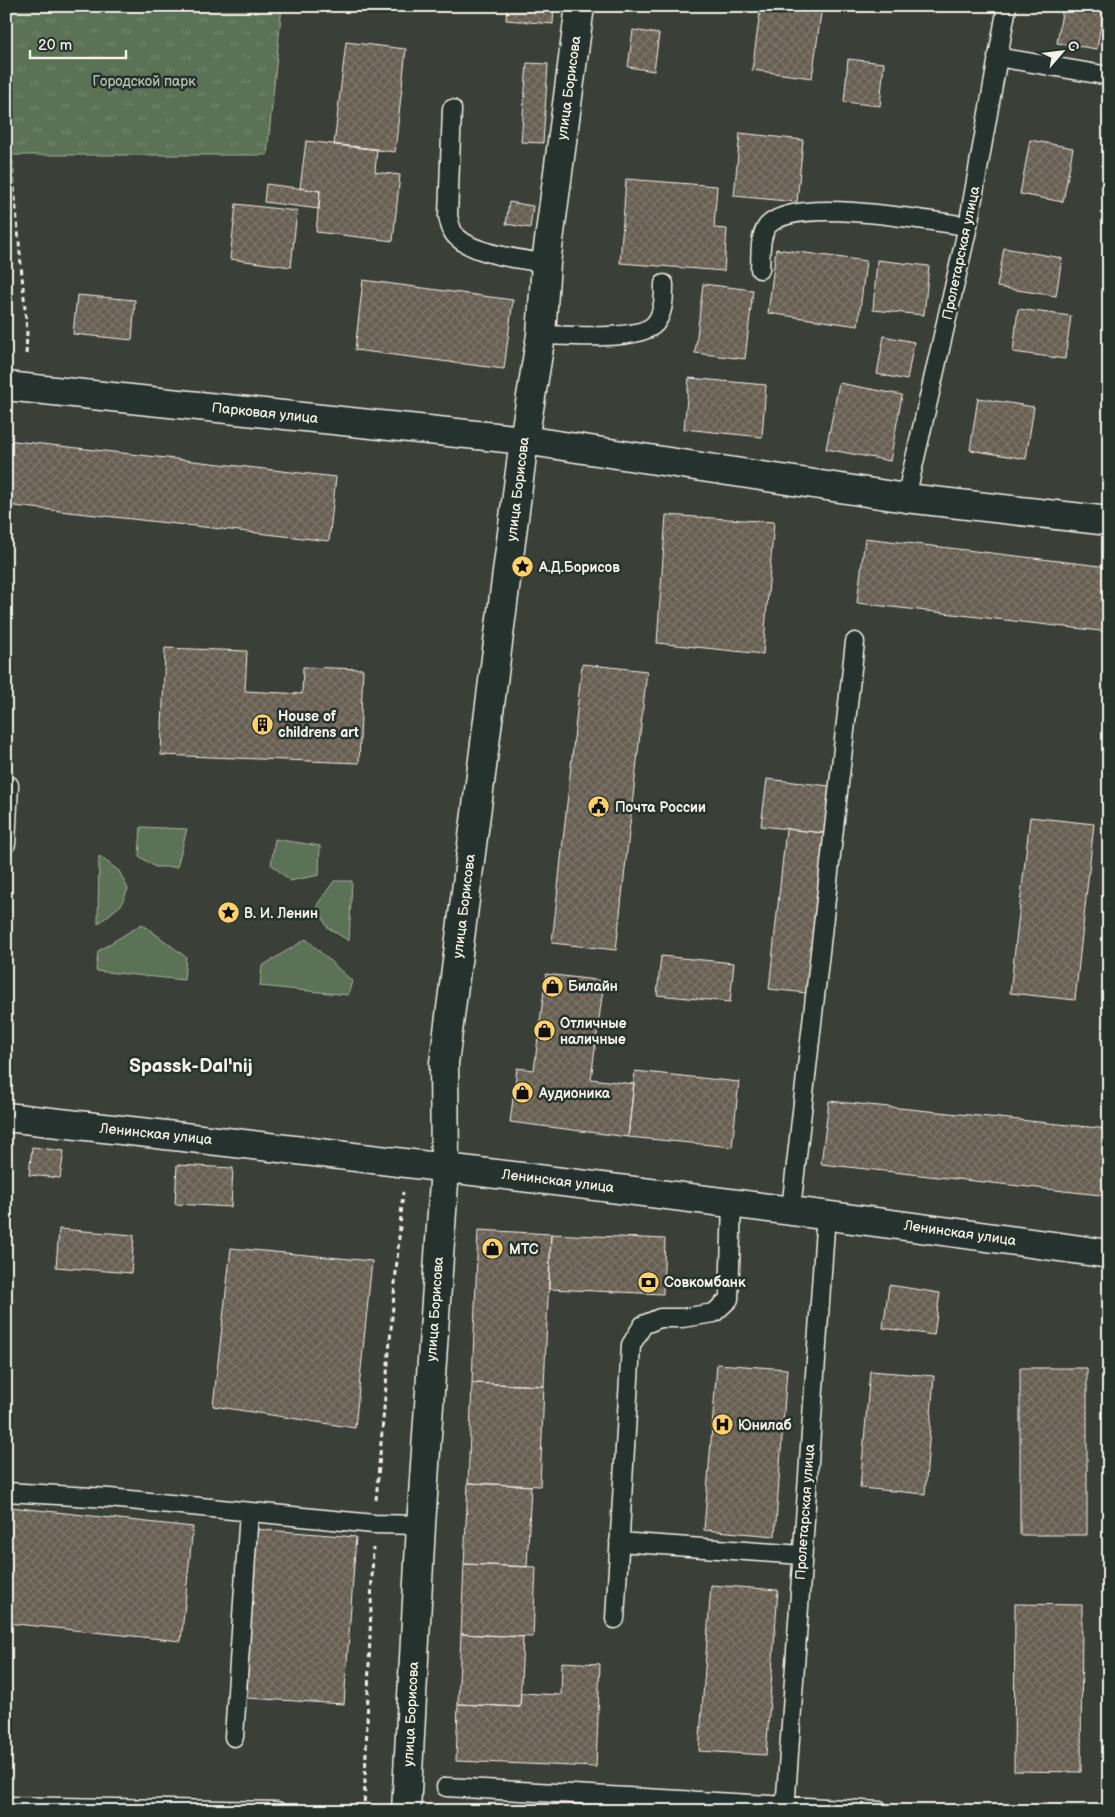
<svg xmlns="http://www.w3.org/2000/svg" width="1115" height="1817" viewBox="0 0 1115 1817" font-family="'Balsamiq Sans',sans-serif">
<defs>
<pattern id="park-tufts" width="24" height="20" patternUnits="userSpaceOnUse" patternTransform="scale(1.25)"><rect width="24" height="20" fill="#5b7256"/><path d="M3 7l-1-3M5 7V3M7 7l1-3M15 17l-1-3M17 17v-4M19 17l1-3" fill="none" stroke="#73876e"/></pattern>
<pattern id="building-cross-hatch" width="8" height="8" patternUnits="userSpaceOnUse" patternTransform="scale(1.25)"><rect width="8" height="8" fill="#685e52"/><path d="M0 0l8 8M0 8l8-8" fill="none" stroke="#7e766b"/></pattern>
</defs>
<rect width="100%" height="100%" fill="#3a4038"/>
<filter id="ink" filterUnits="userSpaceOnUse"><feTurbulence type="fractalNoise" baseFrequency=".02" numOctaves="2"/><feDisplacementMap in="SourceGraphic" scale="10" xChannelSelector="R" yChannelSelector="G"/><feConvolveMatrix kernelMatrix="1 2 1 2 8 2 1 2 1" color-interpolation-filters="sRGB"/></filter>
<g filter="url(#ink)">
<path fill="#5b7256" stroke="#a8b29f" d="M141,827L187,829L177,867H155L139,856Z
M275,839L320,846L319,875L290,881L271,864Z
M99,856L119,871L128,889L121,905L98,924Z
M334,881H352L349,941L327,927L317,905Z
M142,924L186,957L184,980L96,971L98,951Z
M306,939L352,981L348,995L260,986L262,966Z"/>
<path fill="url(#park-tufts)" stroke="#a8b29f" d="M6,6H282L267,155H6Z"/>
<path fill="url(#building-cross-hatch)" stroke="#f4f1e8" d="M507,6H554L553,24L506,20Z
M761,6H822L812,78L752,70Z
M1063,6H1104L1097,49L1057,43Z
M633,30L659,34L654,71L628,67Z
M346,42L406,49L395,152L334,145Z
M848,59L884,63L880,106L844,102Z
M527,63L548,64L543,143L521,142Z
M740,133L803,140L797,202L734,196Z
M1030,140L1073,148L1063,202L1020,194Z
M306,141L377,149L375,172L400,175L393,241L316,232L320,191L300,188Z
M626,179L717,186L714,228L727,229L724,271L620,263Z
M266,184L320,191L319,209L264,202Z
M509,202L533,206L530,228L506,224Z
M236,204L297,211L291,267L230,259Z
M1004,248L1062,258L1056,296L997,287Z
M776,249L866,261L858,326L768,313Z
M877,260L929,266L924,315L873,310Z
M363,280L513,300L504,369L355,350Z
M703,284L753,290L745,359L695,353Z
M77,295L135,300L132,340L73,334Z
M1018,309L1071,316L1065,359L1013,352Z
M884,336L914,342L907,380L877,374Z
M689,378L766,385L762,437L684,429Z
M839,383L902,395L890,461L826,449Z
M978,398L1034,407L1026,459L970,450Z
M6,440L336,477L329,541L6,505Z
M666,515L774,522L763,654L657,643Z
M865,538L1109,567V632L857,603Z
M165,648L247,651L245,691L302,694L303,667L363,669L359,763L161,755Z
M582,664L647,671L616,950L552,943Z
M767,779L830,786L824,833L761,826Z
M1030,817L1094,824L1075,1000L1010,993Z
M786,829L824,833L807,993L769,989Z
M661,956L734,963L730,1002L657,995Z
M546,974L604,981L591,1079L634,1084L628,1137L510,1122L517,1068L534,1070Z
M635,1071L739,1082L732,1147L628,1137Z
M829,1101L1109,1129V1196L821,1164Z
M32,1147L64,1151L60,1178L29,1175Z
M177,1165L233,1168L231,1207L175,1204Z
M59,1229L134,1235L131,1273L56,1267Z
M478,1230L551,1234L544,1386L472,1383Z
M551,1234L665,1239L663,1294L549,1289Z
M231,1248L372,1261L355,1428L213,1406Z
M889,1285L940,1293L934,1335L883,1328Z
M717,1364L787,1369L775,1536L704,1530Z
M1020,1368H1087V1535H1020Z
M870,1371L934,1376L925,1494L860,1488Z
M472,1383L544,1386L540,1486L468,1483Z
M468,1483L531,1486L527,1567L464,1564Z
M10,1507L193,1527L181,1641L6,1623V1543Z
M254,1529L356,1537L344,1704L247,1698Z
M464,1564L536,1567L533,1637L461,1634Z
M711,1585L778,1590L766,1755L699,1751Z
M1015,1604L1082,1605L1081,1772L1014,1771Z
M461,1634L523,1637L520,1707L458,1704Z
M562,1662L600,1664L596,1767L456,1761L458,1704L520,1707L521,1693L561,1695Z"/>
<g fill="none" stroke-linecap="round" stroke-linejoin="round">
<defs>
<path id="lane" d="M997,57L1109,76
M452,109L448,216C450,224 451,232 457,237C474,254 523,260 546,263
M760,269C761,255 759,239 766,228C788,193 931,222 968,226
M541,335C564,335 645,343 657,321C664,310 664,296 664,284
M906,498L968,226L1007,6
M6,844L9,785
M791,1209L855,642
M6,1492L109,1498L374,1524L421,1525
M619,1542L802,1555
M615,1619L631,1345L643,1325L660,1318H682L714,1313L729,1299L732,1203
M234,1737L249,1512
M446,1787L880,1811
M6,1806L277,1811
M785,1811L826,1214"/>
<path id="street" d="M6,386L524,440L906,498L1109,521
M6,1117C374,1158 742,1202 1109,1254
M406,1811L421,1525L445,1167L444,1063L524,440L541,335L546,263L580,6"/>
</defs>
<use href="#lane" stroke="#f4f1e8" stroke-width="21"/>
<use href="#street" stroke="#f4f1e8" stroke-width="31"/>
<path stroke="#f4f1e8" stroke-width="3" stroke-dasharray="5 4" stroke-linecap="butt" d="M6,98L27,331L26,358
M376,1500L403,1192
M364,1811L373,1548"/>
<use href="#lane" stroke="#26332d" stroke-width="18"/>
<use href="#street" stroke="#26332d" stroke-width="28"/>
</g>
</g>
<defs>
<symbol id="sight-disc" viewBox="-11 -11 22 22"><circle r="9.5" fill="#ffd166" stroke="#26332d"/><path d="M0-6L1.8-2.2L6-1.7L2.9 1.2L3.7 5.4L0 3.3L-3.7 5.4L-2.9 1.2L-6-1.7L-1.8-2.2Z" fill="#111"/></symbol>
<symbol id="building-disc" viewBox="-11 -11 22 22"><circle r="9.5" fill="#ffd166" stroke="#26332d"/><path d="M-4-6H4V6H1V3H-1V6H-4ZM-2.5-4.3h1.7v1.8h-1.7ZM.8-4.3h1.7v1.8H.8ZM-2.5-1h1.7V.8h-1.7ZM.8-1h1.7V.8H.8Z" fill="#111"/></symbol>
<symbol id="civic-disc" viewBox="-11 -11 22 22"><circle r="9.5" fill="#ffd166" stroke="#26332d"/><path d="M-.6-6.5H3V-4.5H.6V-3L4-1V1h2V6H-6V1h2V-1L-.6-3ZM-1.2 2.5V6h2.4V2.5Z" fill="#111"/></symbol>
<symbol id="shop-disc" viewBox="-11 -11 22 22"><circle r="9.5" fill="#ffd166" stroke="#26332d"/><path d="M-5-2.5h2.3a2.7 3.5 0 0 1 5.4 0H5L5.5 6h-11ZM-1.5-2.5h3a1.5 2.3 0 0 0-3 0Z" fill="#111"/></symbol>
<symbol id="bank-disc" viewBox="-11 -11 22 22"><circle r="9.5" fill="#ffd166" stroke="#26332d"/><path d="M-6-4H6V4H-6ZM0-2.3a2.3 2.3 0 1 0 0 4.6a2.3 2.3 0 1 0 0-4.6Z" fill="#111"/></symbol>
<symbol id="hospital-disc" viewBox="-11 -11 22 22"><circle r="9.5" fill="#ffd166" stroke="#26332d"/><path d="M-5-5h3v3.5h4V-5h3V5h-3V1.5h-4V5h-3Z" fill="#111"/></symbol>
</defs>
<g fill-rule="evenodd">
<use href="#sight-disc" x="510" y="554" width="25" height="25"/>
<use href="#building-disc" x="250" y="712" width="25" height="25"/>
<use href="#civic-disc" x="586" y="794" width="25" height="25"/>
<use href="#sight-disc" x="216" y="900" width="25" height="25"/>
<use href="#shop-disc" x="540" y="974" width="25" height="25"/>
<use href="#shop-disc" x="532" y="1018" width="25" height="25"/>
<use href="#shop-disc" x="510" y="1080" width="25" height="25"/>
<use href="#shop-disc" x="480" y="1236" width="25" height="25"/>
<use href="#bank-disc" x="636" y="1270" width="25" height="25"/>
<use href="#hospital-disc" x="710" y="1412" width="25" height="25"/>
</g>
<g text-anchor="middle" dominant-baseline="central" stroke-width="5" stroke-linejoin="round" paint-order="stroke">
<g font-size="14" fill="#b7beae" stroke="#26332d">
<text x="144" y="81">Городской парк</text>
</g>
<g font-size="14" fill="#f4f1e8" stroke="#26332d">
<text transform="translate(569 88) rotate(-82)">улица Борисова</text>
<text transform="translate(961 253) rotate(-78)">Пролетарская улица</text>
<text transform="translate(265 413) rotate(6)">Парковая улица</text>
<text transform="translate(518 489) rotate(-83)">улица Борисова</text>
<text transform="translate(464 906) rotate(-83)">улица Борисова</text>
<text transform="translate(156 1134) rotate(6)">Ленинская улица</text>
<text transform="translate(558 1181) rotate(7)">Ленинская улица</text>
<text transform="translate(960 1233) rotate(8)">Ленинская улица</text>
<text transform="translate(435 1309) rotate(-86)">улица Борисова</text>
<text transform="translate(805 1512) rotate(-86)">Пролетарская улица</text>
<text transform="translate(411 1714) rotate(-87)">улица Борисова</text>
</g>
<g font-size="14" font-weight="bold" fill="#f4f1e8" stroke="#26332d" text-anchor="start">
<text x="539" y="567">А.Д.Борисов</text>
<text x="278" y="716">House of<tspan x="278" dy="16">childrens art</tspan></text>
<text x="615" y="807">Почта России</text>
<text x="244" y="913">В. И. Ленин</text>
<text x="568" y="986">Билайн</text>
<text x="560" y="1023">Отличные<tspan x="560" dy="16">наличные</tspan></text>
<text x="539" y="1093">Аудионика</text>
<text x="509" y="1249">МТС</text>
<text x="664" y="1282">Совкомбанк</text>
<text x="738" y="1425">Юнилаб</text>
</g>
<g font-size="19" font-weight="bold" fill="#f4f1e8" stroke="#26332d">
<text x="191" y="1066">Spassk-Dal'nij</text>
</g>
</g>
<rect width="1115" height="1817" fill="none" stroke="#26332d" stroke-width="25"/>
<rect x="12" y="12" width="1090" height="1792" fill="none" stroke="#f4f1e8" stroke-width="2" filter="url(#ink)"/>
<g transform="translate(1062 52) rotate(62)" stroke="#26332d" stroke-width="4" paint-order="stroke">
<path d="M0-4L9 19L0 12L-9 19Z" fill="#f4f1e8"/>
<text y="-8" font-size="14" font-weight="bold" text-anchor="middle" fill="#f4f1e8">С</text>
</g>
<path d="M30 50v8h96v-8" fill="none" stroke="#f4f1e8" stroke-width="2.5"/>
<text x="38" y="50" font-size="15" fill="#f4f1e8" stroke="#26332d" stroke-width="4" paint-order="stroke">20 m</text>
</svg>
